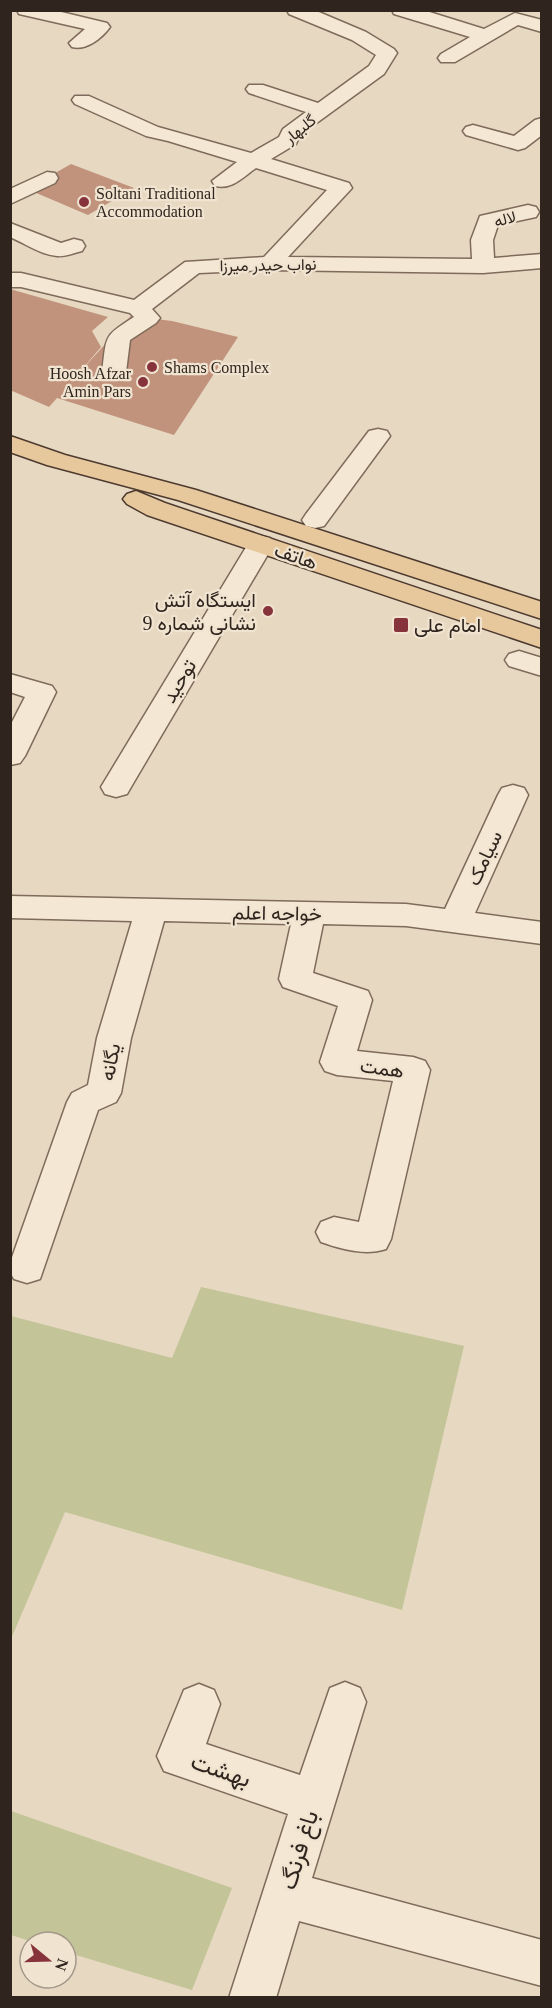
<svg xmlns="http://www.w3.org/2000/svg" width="552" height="2008" viewBox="0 0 552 2008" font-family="'Times New Roman',Vazirmatn,serif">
<rect width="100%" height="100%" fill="#e7d8c2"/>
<path fill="#c3c497" d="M201,1287L464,1346L402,1610L65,1512L11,1639V1316L172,1358Z
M11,1811L232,1888L192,1990L66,1952V1942H33L11,1935Z"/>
<path fill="#c1927c" d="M71,164L134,188L88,215L27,189Z
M10,289L108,317L92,331L101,347L78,374L138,308L148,318L172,321L238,337L174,435L57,398L49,407L10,390Z"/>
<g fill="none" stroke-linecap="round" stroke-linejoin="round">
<defs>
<path id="minor" d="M17,10H53L107,23L110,27C102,38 86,51 72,47L69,43L85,29L19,14Z
M287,10H314L366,32L394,49L397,53L384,74L300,135L296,144L271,159L349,183L352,188L288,257L472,259L471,240L480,216L528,205L536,207L539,212L536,217L498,225L493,240L494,258L542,254V268L483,273L270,270L199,273L152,309L160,318L156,323L130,340L126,372L122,377L114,379L106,377L102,372C107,336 102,337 134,317L130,313L21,287H10V273H21L134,300L185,262L264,257L327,190L256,168C243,177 232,190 215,186L212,181L237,162L168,141L146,136L75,104L72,100L75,96H89L158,127L251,153L279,137L283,129L306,112L249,93L246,89L249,85H263L318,103L369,66L376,55L352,40L289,14Z
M392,10H423L484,29L515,13L542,20V32L518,25L455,62H441L438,58L441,54L470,37L394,14Z
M542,118V135L525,148L518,150L466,135L463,131L466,127L473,125L514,136L535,120Z
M47,172L55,173L58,178L55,183L10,204V189Z
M10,223L61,243L74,239L82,241L85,246L82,251C74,253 65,257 57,256C42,255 24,243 10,237Z
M378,429L387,431L390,436L324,526L315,528L306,526L302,520L306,514L369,431Z
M261,536L270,538L274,544L131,787L127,794L116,797L105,794L101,787L248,544L252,538Z
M519,651L542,658V676L509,666L505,660L509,654Z
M10,674L52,686L56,692L25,756L20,763L10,765V726L25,697L10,692Z
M513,785L524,788L528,795L475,913L542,922V944L406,926L323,924L313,973L368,991L372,1000L357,1051L413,1057L425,1061L430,1070L391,1239L386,1249C365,1256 341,1249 321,1242L316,1232L321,1222L334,1217L359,1222L393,1081L337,1075L325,1071L320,1062L338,1006L283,987L279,979L291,924L164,921L131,1038L121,1093L116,1102L98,1110L40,1279L27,1283L14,1279L10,1272V1263L67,1102L72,1093L88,1085L97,1038L132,921L10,918V896L406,904L445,909L498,795L502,788Z
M345,1682L360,1688L366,1702L312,1878L542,1940V1986L299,1921L276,1998H229L288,1814L164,1771L157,1756L184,1690L199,1684L214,1690L220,1704L206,1744L300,1775L330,1688Z"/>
<path id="major" d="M10,436L65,455L196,490L542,602V619L178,500L47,465L10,452Z
M136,491L165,503L542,630V648L147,515L127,504L123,499L127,494Z"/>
</defs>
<use href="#minor" stroke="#7f6b5b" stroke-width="3"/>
<use href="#major" stroke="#4d3a2f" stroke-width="3"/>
<use href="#minor" fill="#f4e7d3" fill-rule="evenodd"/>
<use href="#major" fill="#e7c89d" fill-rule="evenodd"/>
</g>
<g fill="#86333c" stroke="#f0e4d0" stroke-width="2">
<circle cx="84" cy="202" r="6"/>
<circle cx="152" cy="367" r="6"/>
<circle cx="143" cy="382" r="6"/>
<circle cx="268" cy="611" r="6"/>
<rect x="393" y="617" width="16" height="16" rx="3"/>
</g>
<g text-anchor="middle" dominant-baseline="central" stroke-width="4.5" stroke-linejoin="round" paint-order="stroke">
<g font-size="16" fill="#30251e" stroke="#f0e4d0">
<text transform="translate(300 129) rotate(-39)">گلبهار</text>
<text transform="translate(505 219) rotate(-15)">لاله</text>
<text transform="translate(268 265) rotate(-1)">نواب حیدر میرزا</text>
</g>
<g font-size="16" fill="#30251e" stroke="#f0e4d0" text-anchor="start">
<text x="96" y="193">Soltani Traditional<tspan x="96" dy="18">Accommodation</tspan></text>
<text x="164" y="367">Shams Complex</text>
<text x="131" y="373" text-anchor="end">Hoosh Afzar<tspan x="131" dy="18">Amin Pars</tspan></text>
</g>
<g font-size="20" fill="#30251e" stroke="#f0e4d0">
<text transform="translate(296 556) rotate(19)">هاتف</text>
<text transform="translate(179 681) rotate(-59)">توحید</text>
<text transform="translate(484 858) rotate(-65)">سیامک</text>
<text transform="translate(277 913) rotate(1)">خواجه اعلم</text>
<text transform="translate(110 1062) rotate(-79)">یگانه</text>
<text transform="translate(382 1068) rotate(8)">همت</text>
</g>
<g font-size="20" fill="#30251e" stroke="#f0e4d0" text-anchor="end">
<text x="256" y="600">ایستگاه آتش<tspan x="256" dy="23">نشانی شماره 9</tspan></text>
<text x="414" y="625" text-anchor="start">امام علی</text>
</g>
<g font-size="24" fill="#30251e" stroke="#f0e4d0">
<text transform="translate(221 1770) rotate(19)">بهشت</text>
<text transform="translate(299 1850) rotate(-73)">باغ فرنگ</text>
</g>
</g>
<rect width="552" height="2008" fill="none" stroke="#30251e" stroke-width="24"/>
<g transform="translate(48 1960) rotate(109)"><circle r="28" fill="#f0e4d0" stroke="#a39889" stroke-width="1.5"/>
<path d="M0-4.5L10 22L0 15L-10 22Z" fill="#86333c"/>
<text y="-9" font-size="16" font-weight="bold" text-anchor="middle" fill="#30251e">N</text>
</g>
</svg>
